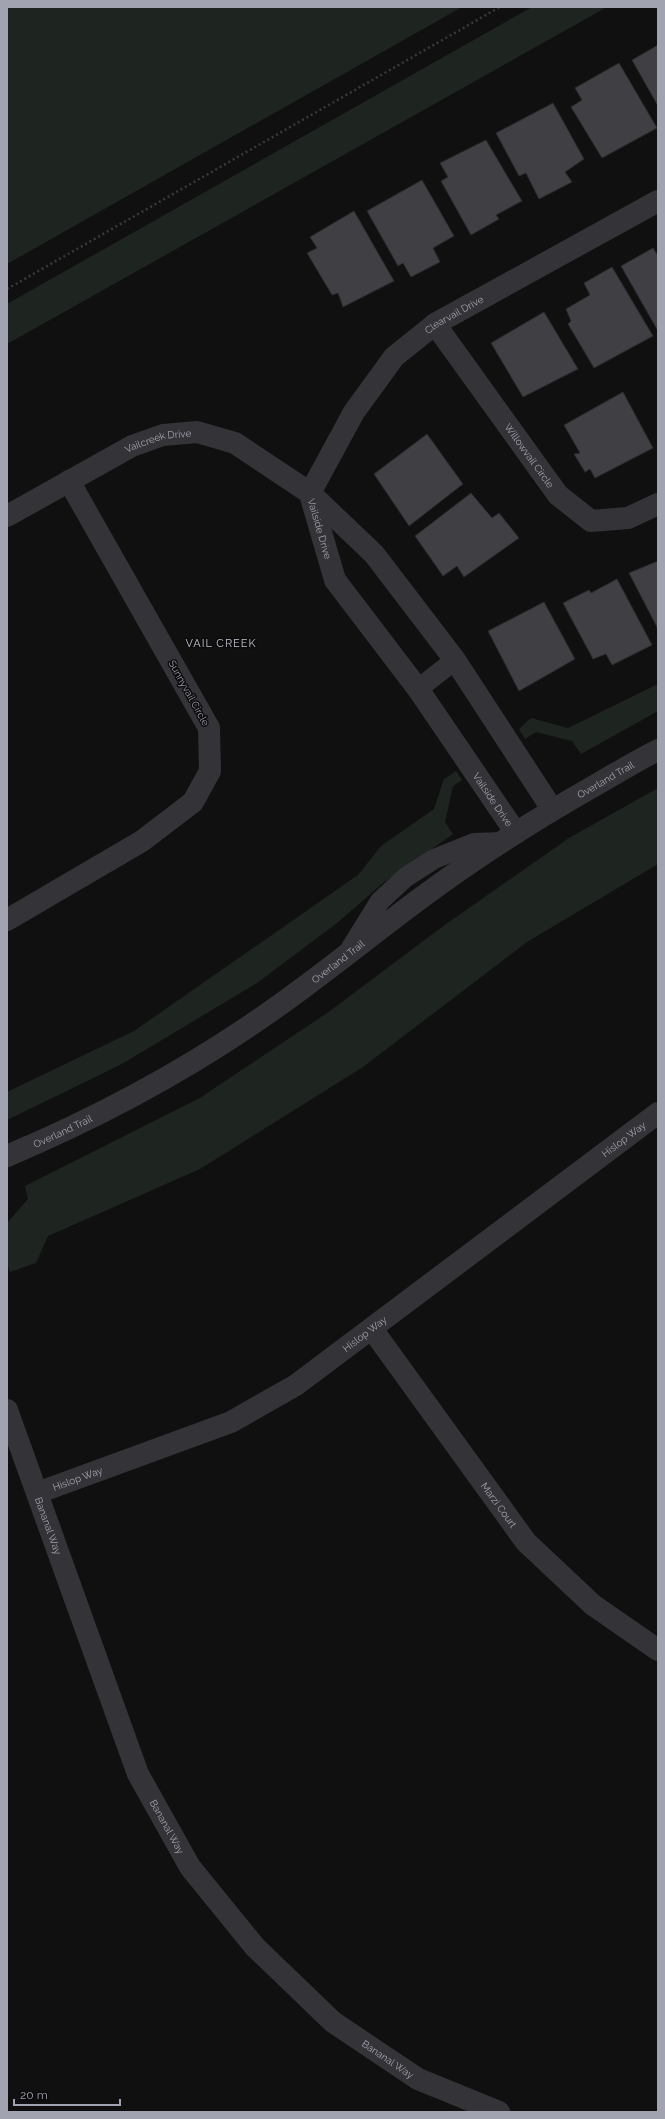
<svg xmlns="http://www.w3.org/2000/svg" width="665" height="2119" viewBox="0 0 665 2119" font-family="Raleway,sans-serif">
<rect width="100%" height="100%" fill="#101011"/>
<path fill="#1e2521" d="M7,7H462L7,264Z
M532,7H607L7,344V304Z
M658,684V711L581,754L572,741L536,732L525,739L519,729L531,718L568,728Z
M456,771L462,780L453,786L445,822L453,834L383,883L337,923L257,983L120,1065L7,1120V1092L134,1031L358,875L381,846L434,809L444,779Z
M658,788V864L527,942L363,1067L200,1169L48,1236L36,1263L10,1272L7,1263V1223L28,1199L25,1186L200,1098L330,1011L442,927L569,838Z"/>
<path fill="#3f3f44" stroke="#2b2a2d" d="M658,45V106L632,60Z
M619,63L657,128L602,158L571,107L582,100L575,88Z
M553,103L584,159L565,172L572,182L539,199L526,173L519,176L496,133Z
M486,140L522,201L496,215L499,219L471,235L441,181L448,177L440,163Z
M422,180L454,236L433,248L440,262L411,277L403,263L398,266L367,211Z
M354,211L394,281L343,307L338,293L332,295L307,253L317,248L310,237Z
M653,248L658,256V331L621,266Z
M612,267L653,336L594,368L568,324L571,321L566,309L590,295L584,283Z
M544,312L578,369L523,397L491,343Z
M623,392L653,448L595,478L590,469L585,472L574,454L580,453L564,425Z
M427,434L463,484L409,526L374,474Z
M471,493L492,518L499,513L519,538L464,577L457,566L443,576L415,536Z
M658,561V629L629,573Z
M617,579L652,645L612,665L606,654L593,659L563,603L589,590L591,593Z
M544,602L575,659L519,691L488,631Z"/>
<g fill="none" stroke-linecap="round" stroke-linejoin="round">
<path stroke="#39393e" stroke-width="2.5" stroke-dasharray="2 3" stroke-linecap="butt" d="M7,289L500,7"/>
<path stroke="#343337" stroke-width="20" d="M418,689L455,660
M349,951L380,901L406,877L434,859L474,843L502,842"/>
<g stroke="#343337" stroke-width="22">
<path id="s1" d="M435,324L558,495L591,521L628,518L658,504"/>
<path id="s2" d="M310,493L354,412L394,357L435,324L658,201"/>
<path id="s3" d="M310,494L335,580L418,689L516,833"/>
<path id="s4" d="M7,516L132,446L163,435L197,432L235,443L310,493L374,554L455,660L552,809"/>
<path d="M7,920L142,841L193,802L210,771L209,728L69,481"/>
<path id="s5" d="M372,1329L526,1542L593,1605L658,1650"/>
<path id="s6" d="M7,1410L138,1774L190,1867L255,1947L333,2022L418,2079L499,2112"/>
<path id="s7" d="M37,1493L231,1422L296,1385L658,1113"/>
</g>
<path stroke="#343337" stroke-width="22" id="s8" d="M7,1156C99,1117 189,1069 271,1011C324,974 373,933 425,895C479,855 536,819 594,786C615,774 636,761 658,750"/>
</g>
<g text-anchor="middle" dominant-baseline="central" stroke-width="3" stroke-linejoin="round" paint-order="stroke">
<g font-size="10" fill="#a2a3b0" stroke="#0b0b0c">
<text stroke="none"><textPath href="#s2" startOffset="234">Clearvail Drive</textPath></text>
<text stroke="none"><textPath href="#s4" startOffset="170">Vailcreek Drive</textPath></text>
<text stroke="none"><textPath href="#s1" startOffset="162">Willowvail Circle</textPath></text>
<text stroke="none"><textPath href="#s3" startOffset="36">Vailside Drive</textPath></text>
<text transform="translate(189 693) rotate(61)">Sunnyvail Circle</text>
<text stroke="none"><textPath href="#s8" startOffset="709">Overland Trail</textPath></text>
<text stroke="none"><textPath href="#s3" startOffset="360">Vailside Drive</textPath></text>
<text stroke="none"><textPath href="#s8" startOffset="385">Overland Trail</textPath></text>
<text stroke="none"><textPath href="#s8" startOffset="61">Overland Trail</textPath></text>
<text stroke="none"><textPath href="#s7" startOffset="691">Hislop Way</textPath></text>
<text stroke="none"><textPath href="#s7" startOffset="367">Hislop Way</textPath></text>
<text stroke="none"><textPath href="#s7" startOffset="43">Hislop Way</textPath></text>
<text stroke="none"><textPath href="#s5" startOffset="217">Marzi Court</textPath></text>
<text stroke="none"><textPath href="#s6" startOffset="123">Bananal Way</textPath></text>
<text stroke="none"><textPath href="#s6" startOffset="447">Bananal Way</textPath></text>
<text stroke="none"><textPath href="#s6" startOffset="771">Bananal Way</textPath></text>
</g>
<g font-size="11" letter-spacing="1" fill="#c3c3cd" stroke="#0b0b0c">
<text x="221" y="643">VAIL CREEK</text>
</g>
</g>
<rect width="665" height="2119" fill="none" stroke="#a2a3b0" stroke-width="16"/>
<path d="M14 2099v6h106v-6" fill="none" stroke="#a2a3b0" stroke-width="2"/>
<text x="20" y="2099" font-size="12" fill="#a2a3b0" stroke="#0b0b0c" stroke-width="3" paint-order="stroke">20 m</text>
</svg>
